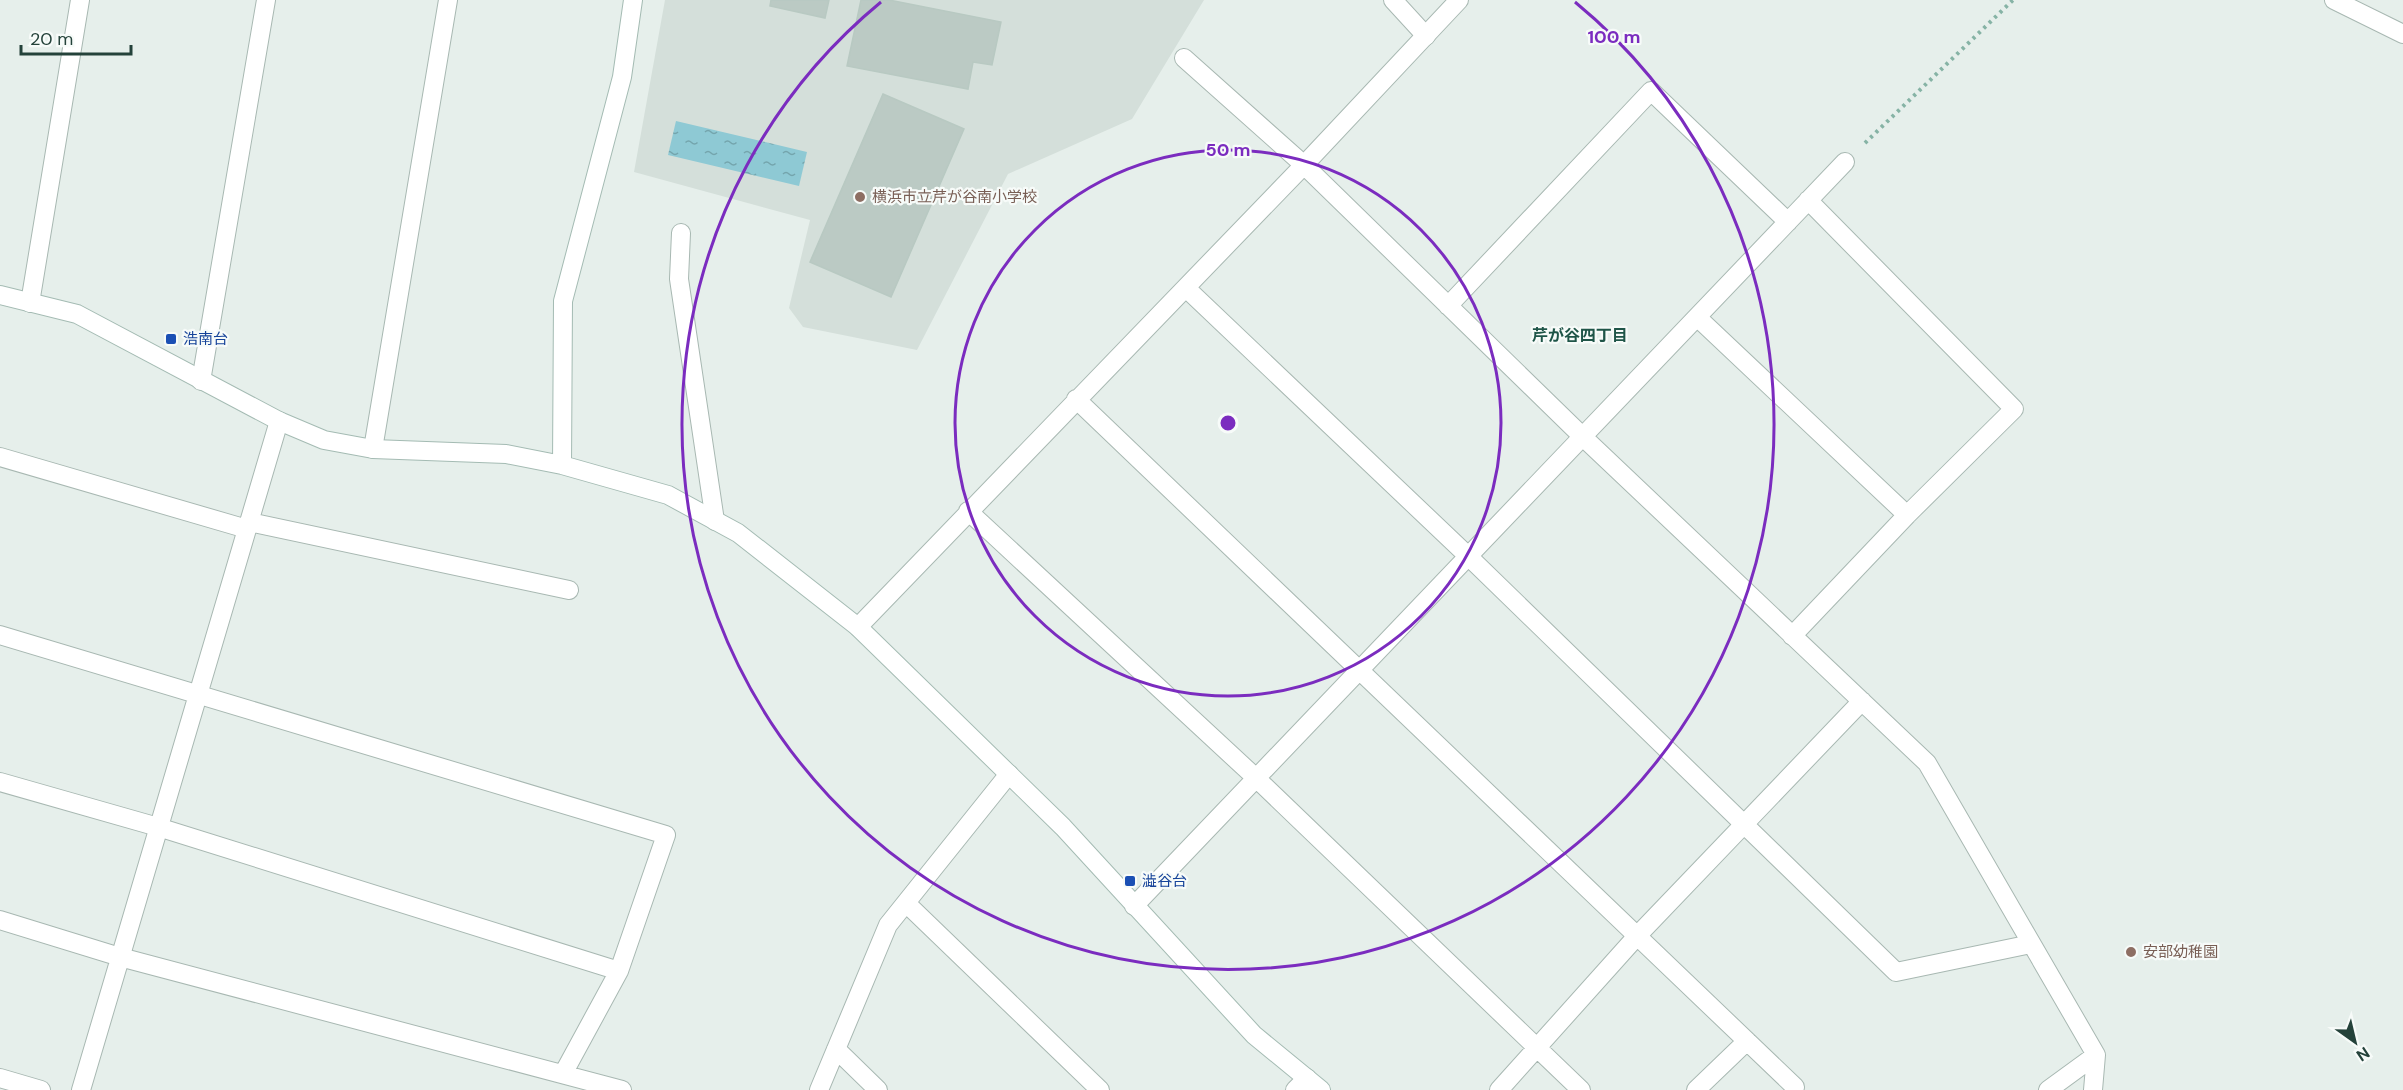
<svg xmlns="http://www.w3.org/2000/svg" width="2403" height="1090" viewBox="0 0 2403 1090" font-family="'DM Sans','Noto Sans JP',sans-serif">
<defs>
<pattern id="water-ripples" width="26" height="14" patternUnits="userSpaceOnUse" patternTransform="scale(1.5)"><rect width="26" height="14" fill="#8ec9d4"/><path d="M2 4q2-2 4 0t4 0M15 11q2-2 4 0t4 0" fill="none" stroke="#74a5ad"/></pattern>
</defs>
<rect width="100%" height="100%" fill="#e6efeb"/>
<path fill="#d4dfda" d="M665,0H1204L1132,119L1008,174L917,350L803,327L789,308L810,220L634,172Z"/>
<path fill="url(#water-ripples)" d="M676,121L807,152L799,186L668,155Z"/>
<path fill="#bbcac4" stroke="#b8c9c2" stroke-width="1.5" d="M771,0H829L825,18L770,6Z
M861,0H889L1001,22L992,65L973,62L968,89L847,66Z
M883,94L964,129L891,297L810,262Z"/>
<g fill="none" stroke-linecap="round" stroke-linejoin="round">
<defs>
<path id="lane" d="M1393,0L1426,36
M681,233L679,279L715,521"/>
<path id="street" d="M2334,0L2403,34
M1184,58L1304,165L1583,437L1927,763L2096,1055L2048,1090
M1186,288L1468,556L1896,972L2031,944
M30,303L80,0
M1448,306L1651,91L1788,222
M1697,317L1907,515
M201,381L266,0
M1076,399L1795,1087
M373,449L448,0
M0,457L247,529
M968,511L1256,778L1581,1090
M249,522L569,590
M858,627L1304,165L1459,0
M0,635L666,835L619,971L563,1074
M1792,636L1907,515L2014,409L1808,200
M0,782L158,827L619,971
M906,903L1100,1090
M1134,906L1845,162
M0,920L120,957L622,1090
M836,1049L878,1090
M0,1078L41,1090
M81,1090L279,421
M819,1090L888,925L1009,774
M1295,1090L1307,1078
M1499,1090L1637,936L1862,701
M1696,1090L1747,1041
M2093,1090L2096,1055"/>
<path id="secondary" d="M0,295L77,314L279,421L324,440L373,449L506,454L562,465L668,495L738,533L858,627L1063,827L1254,1035L1321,1090
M562,465L563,301L622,77L633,0"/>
</defs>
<use href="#lane" stroke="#a8b8b2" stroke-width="20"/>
<use href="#street" stroke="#a8b8b2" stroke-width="20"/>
<use href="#secondary" stroke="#a4bbb3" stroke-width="20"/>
<path stroke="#86b3a5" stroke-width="4" stroke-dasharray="3 4.5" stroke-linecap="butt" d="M1865,143L2013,0"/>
<use href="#lane" stroke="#fff" stroke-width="18"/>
<use href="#street" stroke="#fff" stroke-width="18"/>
<use href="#secondary" stroke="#fff" stroke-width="18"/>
</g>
<g fill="none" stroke="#7b2cbf" stroke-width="3">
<circle cx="1228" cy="423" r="273"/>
<path d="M1575 2A546 546 0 1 1 881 2"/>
</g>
<g fill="#8d6e63" stroke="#f7fbf9" stroke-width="2">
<circle cx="860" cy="197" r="6"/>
<circle cx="2131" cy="952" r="6"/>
</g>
<g fill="#1a4fb4" stroke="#f7fbf9" stroke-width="2">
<rect x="165" y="333" width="12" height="12" rx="3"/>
<rect x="1124" y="875" width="12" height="12" rx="3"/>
</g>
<g text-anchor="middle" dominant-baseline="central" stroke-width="4.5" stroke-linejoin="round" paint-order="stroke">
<g font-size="15" fill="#785e54" stroke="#f7fbf9" text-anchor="start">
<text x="872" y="197">横浜市立芹が谷南小学校</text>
<text x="2143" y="952">安部幼稚園</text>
</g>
<g font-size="15" fill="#164399" stroke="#f7fbf9" text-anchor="start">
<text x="183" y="339">浩南台</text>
<text x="1142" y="881">澁谷台</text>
</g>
<g font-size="16" font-weight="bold" fill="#1f5548" stroke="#f7fbf9">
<text x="1580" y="335">芹が谷四丁目</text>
</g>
</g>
<circle cx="1228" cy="423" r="9" fill="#7b2cbf" stroke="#f7fbf9" stroke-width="3"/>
<g font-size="18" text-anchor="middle" font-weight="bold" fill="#7b2cbf" stroke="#f7fbf9" stroke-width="4.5" stroke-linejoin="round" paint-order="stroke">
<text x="1614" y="43">100 m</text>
<text x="1228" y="156">50 m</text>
</g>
<g transform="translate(2355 1042) rotate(146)" stroke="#f7fbf9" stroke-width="4.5" paint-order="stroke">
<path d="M0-4.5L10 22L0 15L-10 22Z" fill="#24423a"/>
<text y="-9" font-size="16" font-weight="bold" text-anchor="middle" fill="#24423a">N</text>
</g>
<path d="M21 45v9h110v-9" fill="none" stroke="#24423a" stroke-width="3"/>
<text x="30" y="45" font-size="18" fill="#24423a" stroke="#f7fbf9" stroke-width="4.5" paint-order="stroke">20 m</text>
</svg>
